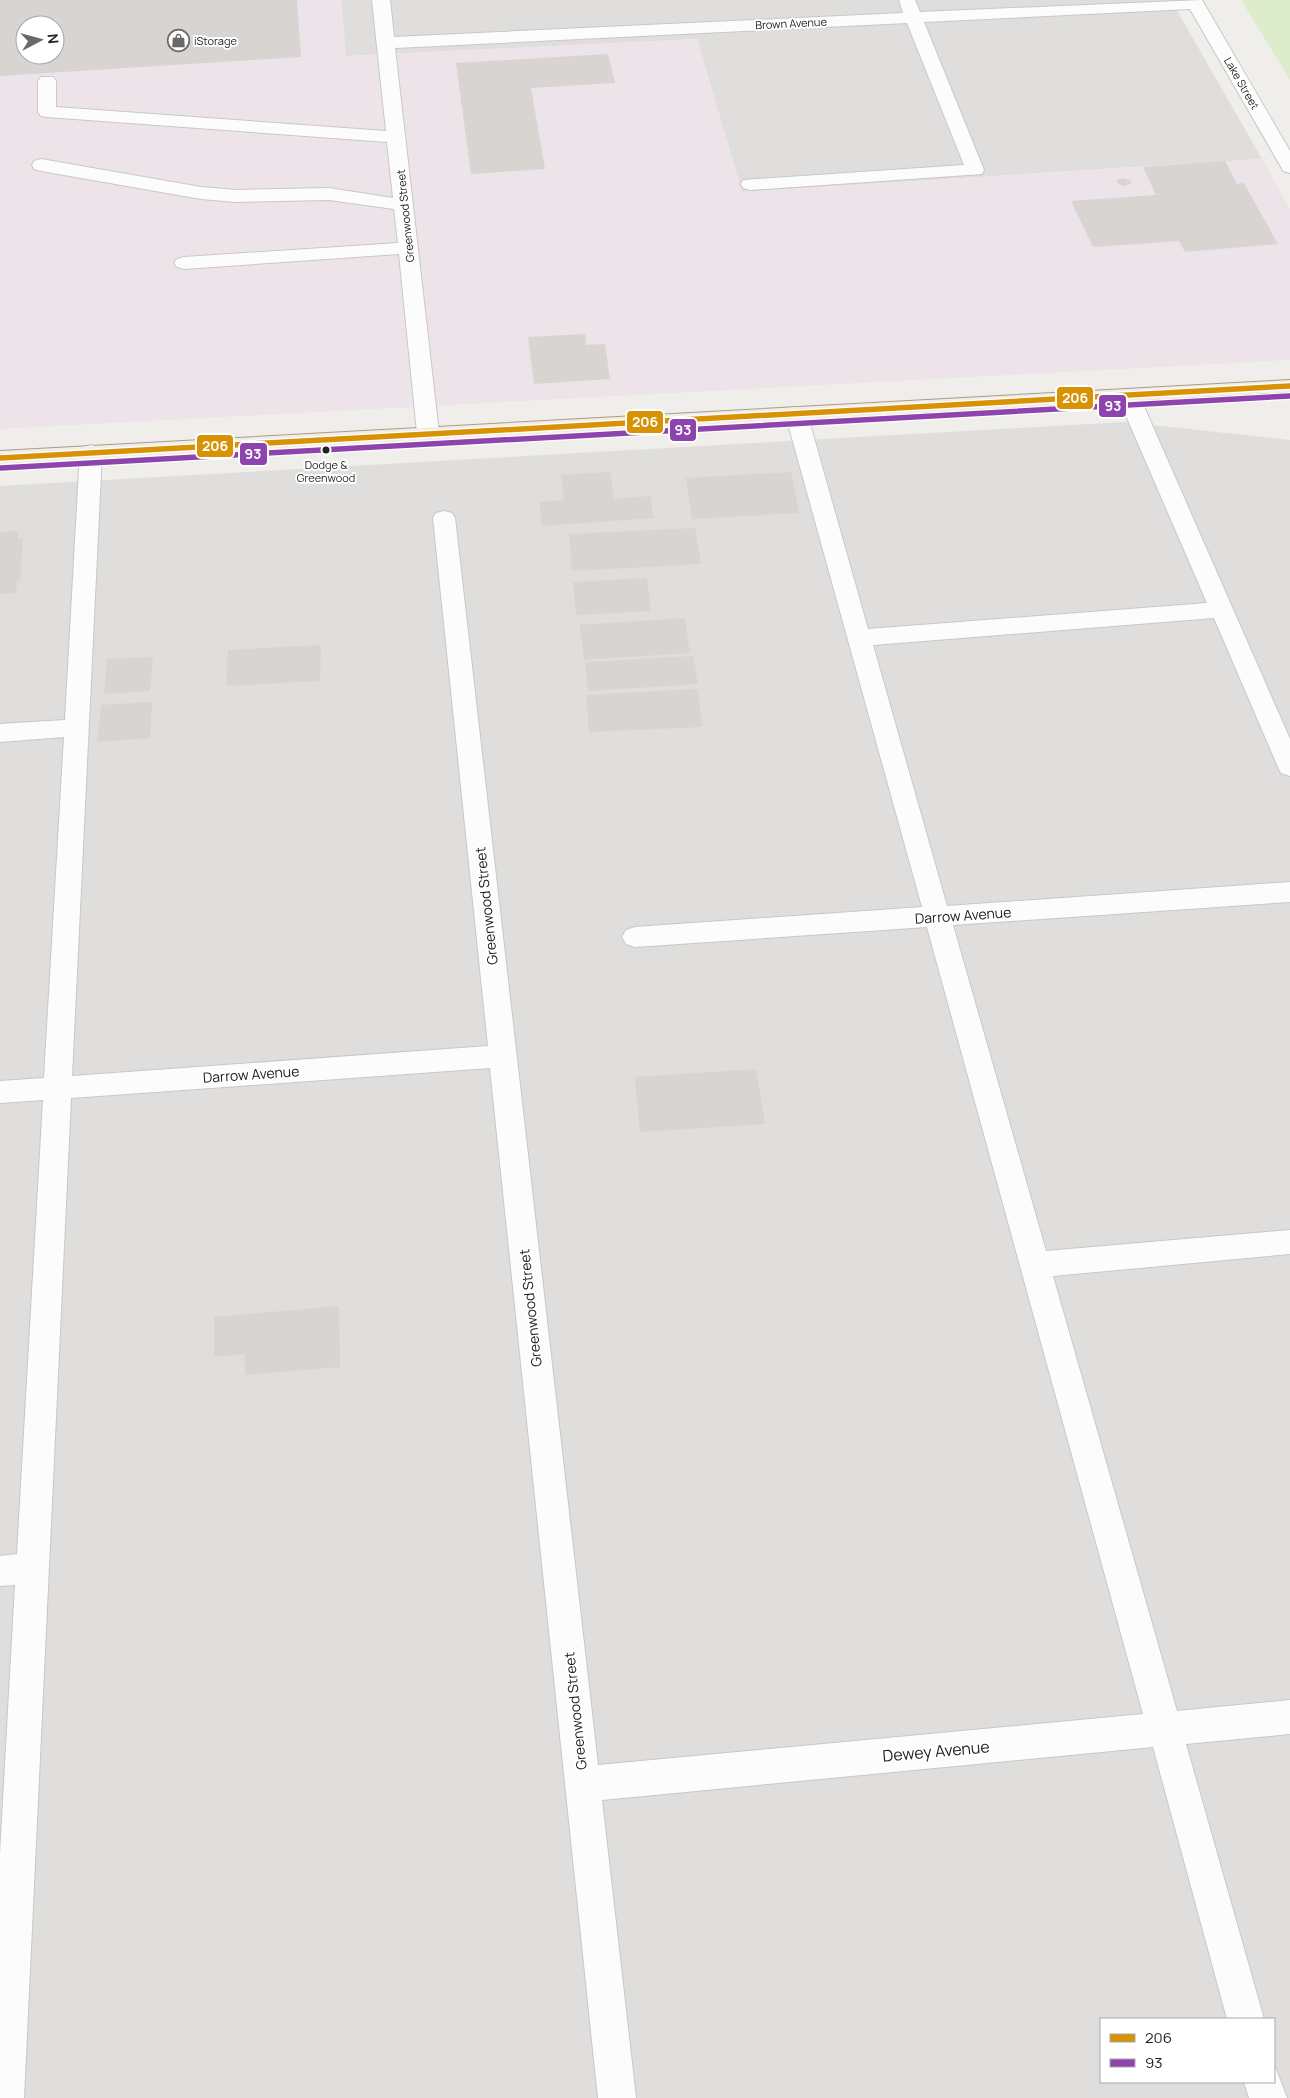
<svg xmlns="http://www.w3.org/2000/svg" width="1290" height="2098" viewBox="0 0 1290 2098" font-family="Manrope,sans-serif">
<rect width="100%" height="100%" fill="#f0eeeb"/>
<path fill="#dfdedc" fill-rule="evenodd" d="M341,0H1171L1262,159L742,192L697,39L346,56Z
M1124,422L1290,440V2098H0V486ZM1101,2019H1274V2082H1101Z"/>
<path fill="#ede4e9" fill-rule="evenodd" d="M0,0H341L346,56L697,39L742,192L1262,159L1290,209V360L0,429ZM25,25H55V55H25Z"/>
<path fill="#ddeccb" d="M1241,0H1290V80Z"/>
<path fill="#d7d4d2" fill-rule="evenodd" d="M0,0H297L301,57L0,76ZM25,25H55V55H25Z
M608,54L615,83L531,88L545,169L471,174L456,63Z
M1225,161L1237,184L1244,183L1278,244L1185,252L1179,241L1093,247L1071,201L1156,195L1143,167Z
M1123,178L1131,181V184L1124,186L1118,184L1117,180Z
M585,334L586,345L605,344L610,379L534,384L528,337Z
M610,472L614,499L650,496L654,518L542,526L539,502L564,500L561,475Z
M791,472L799,513L692,519L686,478Z
M695,528L701,564L572,571L569,534Z
M18,531V539L23,538L20,581H17L16,593L0,594V532Z
M647,578L651,611L576,615L573,582Z
M685,618L690,653L584,660L580,625Z
M321,645L320,681L226,686L228,650Z
M693,656L698,684L588,691L585,662Z
M153,657L150,691L104,694L107,659Z
M698,689L702,727L589,732L586,695Z
M152,702L150,738L97,742L101,705Z
M756,1069L765,1124L640,1132L635,1077Z
M339,1306L340,1367L245,1375V1354L214,1357V1317Z"/>
<g fill="none" stroke-linecap="round" stroke-linejoin="round">
<defs>
<path id="minor" d="M372,0H390L394,37L903,13L899,0H915L920,12L1202,0L1290,151V173L1283,171L1281,167L1190,9L924,22L984,170L982,174L750,190L743,188L741,184L743,180L964,165L907,23L395,48L439,433L436,438L428,440L420,438L417,433L399,254L184,269L177,267L174,263L177,259L184,257L398,243L394,209L329,200L236,202L201,199L41,171L34,169L32,165L34,161L41,159L201,187L236,190L329,188L393,198L387,142L47,117L41,116L38,112V81L41,77H53L56,81V107L386,131Z
M1128,389L1135,391L1139,395L1290,739V776L1281,773L1278,767L1214,618L873,645L947,906L1290,882V902L953,925L1046,1251L1290,1230V1254L1053,1276L1177,1711L1290,1700V1734L1186,1744L1264,2019H1227L1153,1747L602,1800L636,2098H598L490,1068L71,1098L24,2098H0V1854L15,1585L0,1586V1556L17,1554L43,1100L0,1103V1081L44,1078L64,737L0,742V724L65,720L80,452L83,447L91,445L99,447L102,452L72,1076L488,1046L433,518L436,513L444,511L452,513L455,518L598,1765L1143,1714L927,927L635,947L626,944L622,937L626,930L635,927L922,907L785,413L789,408L796,407L803,408L807,413L868,629L1207,603L1117,395L1121,391Z
M1274,2068L1276,2069L1287,2098H1249L1244,2082H1274Z"/>
<path id="major" d="M1290,380V392L0,465V451Z"/>
</defs>
<use href="#minor" stroke="#c9c8c7" stroke-width="2"/>
<use href="#major" stroke="#a79c86" stroke-width="2"/>
<use href="#minor" fill="#fdfcfc" fill-rule="evenodd"/>
<use href="#major" fill="#f3ede7" fill-rule="evenodd"/>
<defs>
<path id="bus-1" d="M0,458L1290,386"/>
<path id="bus-2" d="M1,468L1290,396"/>
</defs>
<use href="#bus-1" stroke="#fff" stroke-width="8"/>
<use href="#bus-2" stroke="#fff" stroke-width="8"/>
<use href="#bus-1" stroke="#d79205" stroke-width="5.5"/>
<use href="#bus-2" stroke="#8e44ad" stroke-width="5.5"/>
</g>
<defs>
<symbol id="shop-ring" viewBox="-11 -11 22 22"><circle r="9.5" fill="#fff" stroke="#6a6968" stroke-width="1.5"/><path d="M-5-2.5h2.3a2.7 3.5 0 0 1 5.4 0H5L5.5 6h-11ZM-1.5-2.5h3a1.5 2.3 0 0 0-3 0Z" fill="#6a6968"/></symbol>
</defs>
<g fill-rule="evenodd">
<use href="#shop-ring" x="166" y="28" width="25" height="25"/>
</g>
<circle fill="#222" stroke="#fff" stroke-width="2" cx="326" cy="450" r="4.5"/>
<g text-anchor="middle" dominant-baseline="central" stroke-width="4" stroke-linejoin="round" paint-order="stroke">
<g font-size="11" fill="#222" stroke="#fff">
<text transform="translate(791 23) rotate(-3)">Brown Avenue</text>
<text transform="translate(1242 83) rotate(60)">Lake Street</text>
<text transform="translate(405 216) rotate(-96)">Greenwood Street</text>
</g>
<g font-size="11" fill="#222" stroke="#fff" text-anchor="start">
<text x="194" y="40">iStorage</text>
</g>
<g font-size="11" fill="#222" stroke="#fff">
<text x="326" y="464">Dodge &amp;<tspan x="326" dy="13">Greenwood</tspan></text>
</g>
<g font-size="14" fill="#222" stroke="#fff">
<text transform="translate(486 906) rotate(-96)">Greenwood Street</text>
<text transform="translate(963 915) rotate(-4)">Darrow Avenue</text>
<text transform="translate(251 1074) rotate(-4)">Darrow Avenue</text>
<text transform="translate(530 1308) rotate(-96)">Greenwood Street</text>
<text transform="translate(575 1711) rotate(-96)">Greenwood Street</text>
</g>
<g font-size="16" fill="#222" stroke="#fff">
<text transform="translate(936 1751) rotate(-5)">Dewey Avenue</text>
</g>
</g>
<g stroke="#fff" stroke-width="2">
<rect x="1056" y="386" width="38" height="24" rx="5" fill="#d79205"/>
<rect x="1098" y="394" width="29" height="24" rx="5" fill="#8e44ad"/>
<rect x="626" y="410" width="38" height="24" rx="5" fill="#d79205"/>
<rect x="669" y="418" width="28" height="24" rx="5" fill="#8e44ad"/>
<rect x="196" y="434" width="38" height="24" rx="5" fill="#d79205"/>
<rect x="239" y="442" width="29" height="24" rx="5" fill="#8e44ad"/>
</g>
<g font-size="14" text-anchor="middle" font-weight="bold" fill="#fff">
<text x="1075" y="403">206</text>
<text x="1113" y="411">93</text>
<text x="645" y="427">206</text>
<text x="683" y="435">93</text>
<text x="215" y="451">206</text>
<text x="253" y="459">93</text>
</g>
<rect x="1100" y="2018" width="175" height="65" fill="#ffffff" stroke="#a7a7a7"/>
<rect x="1110" y="2034" width="25" height="8" fill="#d79205" stroke="#a7a7a7"/>
<text x="1145" y="2043" font-size="15" fill="#222222">206</text>
<rect x="1110" y="2059" width="25" height="8" fill="#8e44ad" stroke="#a7a7a7"/>
<text x="1145" y="2068" font-size="15" fill="#222222">93</text>
<g transform="translate(40 40) rotate(84)"><circle r="24" fill="#ffffff" stroke="#a7a7a7"/>
<path d="M0-4L9 19L0 12L-9 19Z" fill="#6a6968"/>
<text y="-8" font-size="14" font-weight="bold" text-anchor="middle" fill="#222222">N</text>
</g>
</svg>
